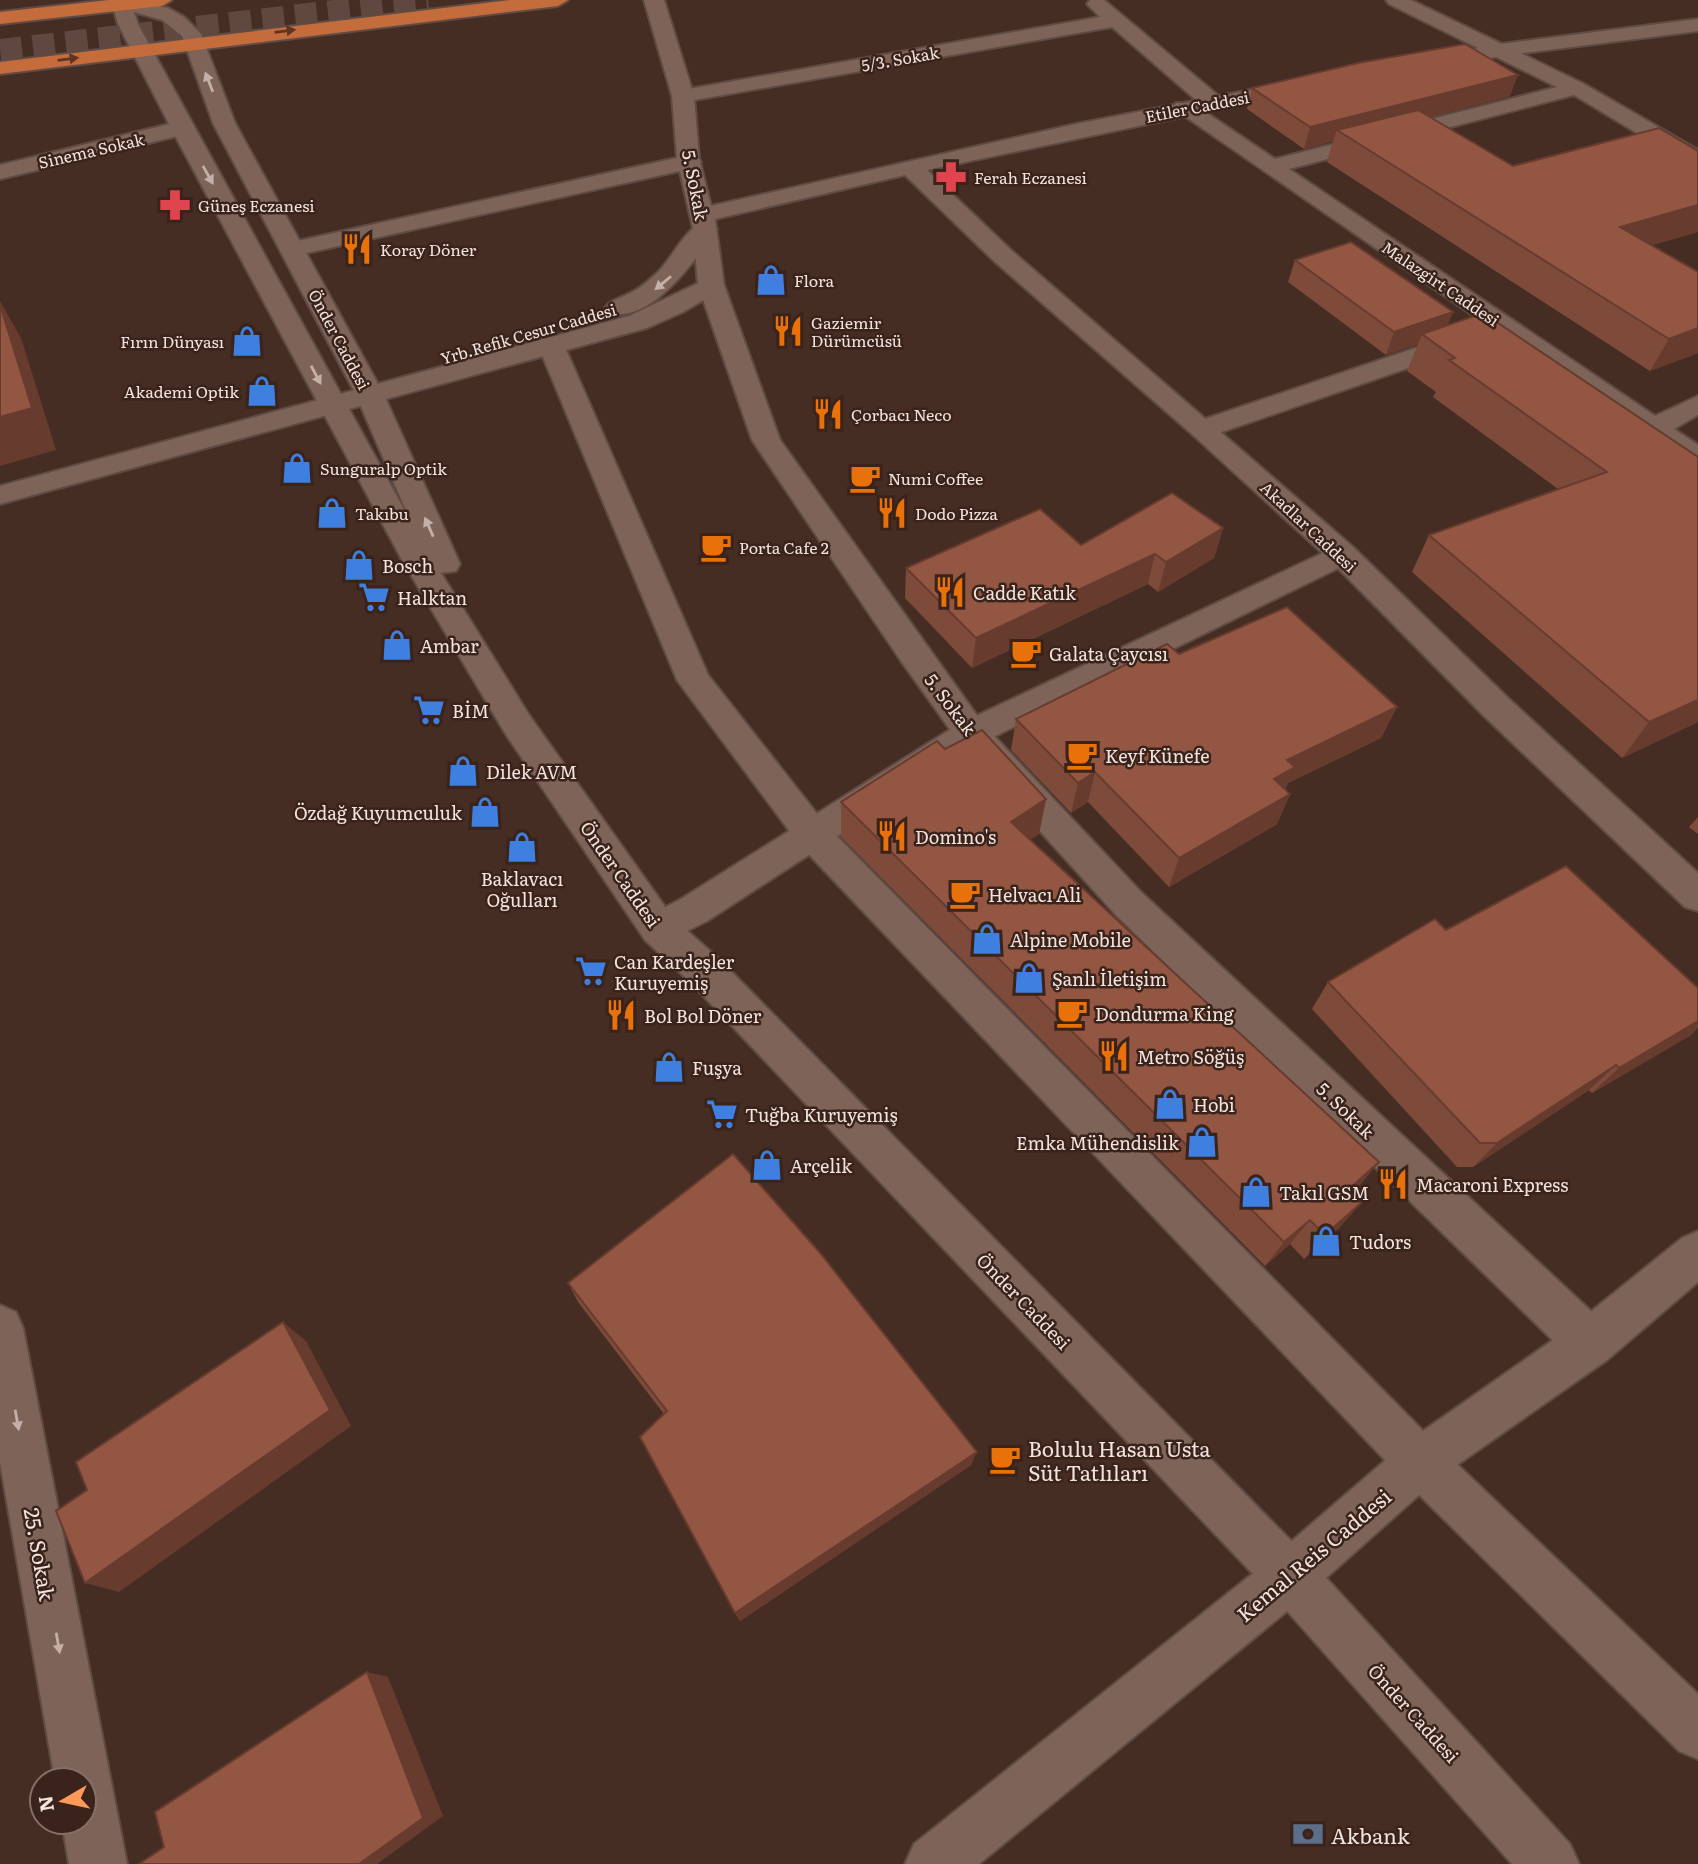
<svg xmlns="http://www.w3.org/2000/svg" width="1698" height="1864" viewBox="0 0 1698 1864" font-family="Literata,serif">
<rect width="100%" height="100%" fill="#452d24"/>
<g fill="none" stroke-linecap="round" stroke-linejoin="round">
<path stroke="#5f4840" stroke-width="22" stroke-dasharray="22 11" stroke-linecap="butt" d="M0,50L428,0"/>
<defs>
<path id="pedestrian" d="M551,337L560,339L564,345L708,675L825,824L1437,1445L1698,1694V1759L1679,1751L1403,1479L799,844L677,680L538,345L542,339Z"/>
<path id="minor" d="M1090,0H1104L1220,97L1223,102L1220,107H1204L1112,27L683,102L675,101L672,96L675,91L683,90L1100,17L1087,4Z
M1386,0H1411L1584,84L1698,150V167L1690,165L1574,95L1289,169L1655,416L1698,396V415L1674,429L1698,445V467L1688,464L1173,108L1176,103H1192L1275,159L1557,87L1389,4Z
M182,121L190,123L193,128L190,133L0,179V165Z
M690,155L698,157L701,162L698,167L293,256L284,254L281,249L284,244L293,242Z
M705,222L714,224L717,229C696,259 652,324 609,313L605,308C611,299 624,297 634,291C643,286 652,278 660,270C673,256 687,226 705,222Z
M711,277L720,280L724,285L720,290L683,312L647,328L0,504V486L629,316Z
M1463,332L1472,334L1476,340L1472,346L1213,435L1203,438L1193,435L1189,429L1193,423Z
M1342,544L1353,547L1357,554L1353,561L983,742L707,921L659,945L645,940L640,929L645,918L681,899L959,724Z
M1698,1231V1282L1607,1360L1437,1479L1308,1594L979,1864H905L914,1844L1272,1558L1403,1445L1573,1326L1682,1238Z
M0,1305L16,1312L23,1328L127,1864H69L62,1822H84V1780H55L0,1462Z"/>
<path id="tertiary" d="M111,0H133L168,8L184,17L201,34L235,123L384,395L460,564L456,571L441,573L529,715L673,918L719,959L1308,1558L1570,1844L1579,1864H1512L1272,1594L691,983L645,940L505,733L402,560L171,128L118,24ZM134,12L162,20L182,36L213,123L356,395L411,522L138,24Z
M644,0H664L694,96L699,158L711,206L1076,124L1302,80L1309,82L1313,86L1309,90L1302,92L927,170L1012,251L1353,547L1508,698L1698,873V911L1685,907L1484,716L1331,561L1193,435L994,261L905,175L715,219L724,285L780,440L983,724L1142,893L1607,1326L1613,1343L1607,1360L1590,1366L1573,1360L1116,915L959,742L901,661L752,440L698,285L693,229L677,158L672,96Z
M1698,19V31L1501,56L1430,69L1423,67L1420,63L1423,59L1430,57L1501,44Z"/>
<path id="trunk" d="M109,0H172L162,6L0,24V12Z
M510,0H568L558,6L0,74V62Z"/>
</defs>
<use href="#pedestrian" stroke="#5e4b43" stroke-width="4"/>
<use href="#minor" stroke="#5e4b43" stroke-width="4"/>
<use href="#tertiary" stroke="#5e4b43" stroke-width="4"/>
<use href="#trunk" stroke="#5e4b43" stroke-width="4"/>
<use href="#pedestrian" fill="#7e6359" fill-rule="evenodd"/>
<use href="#minor" fill="#7e6359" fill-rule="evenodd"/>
<use href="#tertiary" fill="#7e6359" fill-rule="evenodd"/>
<use href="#trunk" fill="#c56c3c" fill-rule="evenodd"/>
</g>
<path fill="#7e4a3a" d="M1252,88L1510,96L1430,117L1513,166L1698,151V232L1652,245L1698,272V353L1650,371L1327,162L1333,141L1304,149L1247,109Z
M1295,260L1448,325L1698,457V722L1622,758L1412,572L1429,535L1558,489L1433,397L1436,392L1407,371L1418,344L1386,355L1288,282Z
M1223,528L1214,558L1158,592L1148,584L972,668L905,598L906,568Z
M1179,654L1397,707L1381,738L1288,783L1285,790L1290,794L1277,824L1169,887L1088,802L1071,813L1011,750L1016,719Z
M945,749L1046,799L1039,834L1030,840L1357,1189L1351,1194L1361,1203L1339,1228L1304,1259L1290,1244L1265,1266L841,837V802Z
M1698,817V834L1689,827Z
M1446,930L1691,1035L1592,1093L1589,1090L1473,1167H1457L1312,1009L1328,982Z
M568,1283L971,1465L740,1621L735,1613L664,1414L578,1302Z"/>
<path fill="#673c2f" d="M1518,75L1510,96L1348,138L1337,130L1333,141L1304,149L1310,127Z
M1698,205V232L1604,259L1620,227Z
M0,301L21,338L56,450L0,466Z
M1453,312L1444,335L1422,334L1418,344L1386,355L1394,332Z
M1698,328V353L1650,371L1669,339Z
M1223,528L1214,558L1158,592L1166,562Z
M1155,554L1148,584L972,668L976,638Z
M1698,700V722L1622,758L1649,722Z
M1397,707L1381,738L1288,783L1282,798L1274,779L1287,760Z
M1095,772L1088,802L1071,813L1078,783Z
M1290,794L1277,824L1169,887L1179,858Z
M1046,799L1039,834L1005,857L1011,822Z
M1698,1021V1028L1691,1035L1592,1093L1619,1068Z
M1616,1065L1589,1090L1473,1167L1497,1143Z
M1379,1162L1357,1189L1326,1216L1348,1190Z
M1361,1203L1339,1228L1304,1259L1325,1235Z
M1310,1220L1290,1244L1265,1266L1284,1242Z
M283,1322L306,1341L351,1426L119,1592L85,1583Z
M977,1452L971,1465L740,1621L735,1613Z
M367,1672L388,1677L443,1816L377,1864H359Z"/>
<path fill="#935643" stroke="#673c2f" stroke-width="2" d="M1465,44L1518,75L1310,127L1252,88L1358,63Z
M1418,110L1513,166L1659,128L1698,151V205L1620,227L1698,272V328L1669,339L1337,130Z
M1351,242L1453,312L1394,332L1295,260Z
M0,305L32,408L0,417Z
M1483,313L1698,457V700L1649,722L1429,535L1607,472L1449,360L1455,358L1422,334Z
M1172,493L1223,528L1166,562L1155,554L976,638L906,568L1040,509L1081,545Z
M1287,607L1397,707L1287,760L1295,767L1274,779L1290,794L1179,858L1095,772L1078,783L1016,719L1167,644L1179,654Z
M982,730L1046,799L1011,822L1379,1162L1348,1190L1361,1203L1325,1235L1310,1220L1284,1242L841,802L937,741L945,749Z
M1566,866L1698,988V1021L1619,1068L1616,1065L1497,1143H1480L1328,982L1435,919L1446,930Z
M733,1154L821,1254L977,1452L735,1613L640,1437L667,1411L568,1283Z
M283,1322L330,1410L85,1583L56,1511L87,1490L76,1462Z
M367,1672L423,1818L359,1864H139L164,1847L155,1812Z"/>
<defs><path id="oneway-solid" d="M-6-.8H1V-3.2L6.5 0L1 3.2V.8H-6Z" transform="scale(1.75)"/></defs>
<g fill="#5d3522">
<use href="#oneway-solid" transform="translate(285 31) rotate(-7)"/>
<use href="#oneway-solid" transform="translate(68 59) rotate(-7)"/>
</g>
<g fill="#c4b0a8">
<use href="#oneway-solid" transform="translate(209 82) rotate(-111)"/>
<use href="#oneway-solid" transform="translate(208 175) rotate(61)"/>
<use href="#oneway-solid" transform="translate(663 283) rotate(140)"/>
<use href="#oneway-solid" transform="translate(316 375) rotate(62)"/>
<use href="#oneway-solid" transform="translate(429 527) rotate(-114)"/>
<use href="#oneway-solid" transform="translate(17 1420) rotate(80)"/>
<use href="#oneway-solid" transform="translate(58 1643) rotate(80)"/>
</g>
<defs>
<symbol id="pharmacy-bare" viewBox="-9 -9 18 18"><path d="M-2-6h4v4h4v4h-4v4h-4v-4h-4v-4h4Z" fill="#e0444e" stroke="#3a231a" stroke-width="2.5" paint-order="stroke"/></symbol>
<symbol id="restaurant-bare" viewBox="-9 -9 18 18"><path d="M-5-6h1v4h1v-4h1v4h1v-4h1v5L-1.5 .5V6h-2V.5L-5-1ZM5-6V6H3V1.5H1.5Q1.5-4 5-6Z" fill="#e8710a" stroke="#3a231a" stroke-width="2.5" paint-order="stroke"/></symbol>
<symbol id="shop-bare" viewBox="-9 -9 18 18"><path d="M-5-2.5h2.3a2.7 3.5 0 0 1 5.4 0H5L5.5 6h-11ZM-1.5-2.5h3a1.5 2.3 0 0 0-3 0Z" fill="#3f7fe0" stroke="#3a231a" stroke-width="2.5" paint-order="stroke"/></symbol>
<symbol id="cafe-bare" viewBox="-9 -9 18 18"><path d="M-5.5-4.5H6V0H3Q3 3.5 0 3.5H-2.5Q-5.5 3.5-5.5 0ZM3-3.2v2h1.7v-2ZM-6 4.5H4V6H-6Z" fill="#e8710a" stroke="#3a231a" stroke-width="2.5" paint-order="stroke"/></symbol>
<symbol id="supermarket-bare" viewBox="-9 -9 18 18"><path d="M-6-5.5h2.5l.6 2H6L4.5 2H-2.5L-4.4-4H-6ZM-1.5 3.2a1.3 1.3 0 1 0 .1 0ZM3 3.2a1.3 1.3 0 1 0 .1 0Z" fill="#3f7fe0" stroke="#3a231a" stroke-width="2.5" paint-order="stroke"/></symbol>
<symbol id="bank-bare" viewBox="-9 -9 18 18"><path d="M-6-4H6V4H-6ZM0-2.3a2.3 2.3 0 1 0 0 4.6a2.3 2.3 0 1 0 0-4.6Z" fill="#5c6f8a" stroke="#3a231a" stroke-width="2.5" paint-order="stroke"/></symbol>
</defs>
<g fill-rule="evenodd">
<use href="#pharmacy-bare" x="929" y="155" width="44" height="44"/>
<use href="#pharmacy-bare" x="153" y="183" width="44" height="44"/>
<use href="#restaurant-bare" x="335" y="227" width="44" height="44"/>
<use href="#shop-bare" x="749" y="258" width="44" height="44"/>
<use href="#restaurant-bare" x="766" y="309" width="44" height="44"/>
<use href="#shop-bare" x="225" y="319" width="44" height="44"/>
<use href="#shop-bare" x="240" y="369" width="44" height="44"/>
<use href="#restaurant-bare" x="806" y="392" width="44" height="44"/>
<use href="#shop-bare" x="275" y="446" width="44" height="44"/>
<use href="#cafe-bare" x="843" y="456" width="44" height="44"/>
<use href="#shop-bare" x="310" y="491" width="44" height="44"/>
<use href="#restaurant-bare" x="870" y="491" width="44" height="44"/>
<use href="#cafe-bare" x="694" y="525" width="44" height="44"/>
<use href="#shop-bare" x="337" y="543" width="44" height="44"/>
<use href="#restaurant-bare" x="928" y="570" width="44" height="44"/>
<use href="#supermarket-bare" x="352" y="575" width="44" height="44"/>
<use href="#shop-bare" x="375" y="623" width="44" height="44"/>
<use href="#cafe-bare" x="1004" y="631" width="44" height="44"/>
<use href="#supermarket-bare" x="407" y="688" width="44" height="44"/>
<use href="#cafe-bare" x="1060" y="733" width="44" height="44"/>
<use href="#shop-bare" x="441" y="749" width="44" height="44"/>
<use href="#shop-bare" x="463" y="790" width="44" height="44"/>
<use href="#restaurant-bare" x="870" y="814" width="44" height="44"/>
<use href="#shop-bare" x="500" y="825" width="44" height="44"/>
<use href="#cafe-bare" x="943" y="872" width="44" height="44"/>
<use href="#shop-bare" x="965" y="917" width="44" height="44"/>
<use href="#supermarket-bare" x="569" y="949" width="44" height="44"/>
<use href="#shop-bare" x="1007" y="956" width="44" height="44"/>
<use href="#cafe-bare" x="1050" y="991" width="44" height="44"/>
<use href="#restaurant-bare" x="599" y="993" width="44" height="44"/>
<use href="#restaurant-bare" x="1092" y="1034" width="44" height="44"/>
<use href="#shop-bare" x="647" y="1045" width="44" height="44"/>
<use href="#shop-bare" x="1148" y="1082" width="44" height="44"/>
<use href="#supermarket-bare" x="700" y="1092" width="44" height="44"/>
<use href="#shop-bare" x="1180" y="1120" width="44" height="44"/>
<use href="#shop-bare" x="745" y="1143" width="44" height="44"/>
<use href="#restaurant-bare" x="1371" y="1162" width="44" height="44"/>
<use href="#shop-bare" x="1234" y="1170" width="44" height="44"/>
<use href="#shop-bare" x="1304" y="1219" width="44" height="44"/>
<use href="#cafe-bare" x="983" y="1437" width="44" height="44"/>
<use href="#bank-bare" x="1286" y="1812" width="44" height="44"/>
</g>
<g text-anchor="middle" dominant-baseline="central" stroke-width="5" stroke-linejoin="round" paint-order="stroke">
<g font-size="16" fill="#f3e3dd" stroke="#3a231a">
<text transform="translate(900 58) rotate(-10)">5/3. Sokak</text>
<text transform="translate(1197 106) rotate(-11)">Etiler Caddesi</text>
<text transform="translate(91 150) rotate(-13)">Sinema Sokak</text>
<text transform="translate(1441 283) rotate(34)">Malazgirt Caddesi</text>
<text transform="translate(528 333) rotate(-16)">Yrb.Refik Cesur Caddesi</text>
<text transform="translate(340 339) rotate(62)">Önder Caddesi</text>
<text transform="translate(1309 526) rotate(43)">Akadlar Caddesi</text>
</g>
<g font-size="16" fill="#f3e3dd" stroke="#3a231a" text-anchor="start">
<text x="974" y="177">Ferah Eczanesi</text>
<text x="198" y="205">Güneş Eczanesi</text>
<text x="380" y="249">Koray Döner</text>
<text x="794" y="280">Flora</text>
<text x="811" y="322">Gaziemir<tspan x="811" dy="18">Dürümcüsü</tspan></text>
<text x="224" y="341" text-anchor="end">Fırın Dünyası</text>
<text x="239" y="391" text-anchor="end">Akademi Optik</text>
<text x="851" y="414">Çorbacı Neco</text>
<text x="320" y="468">Sunguralp Optik</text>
<text x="888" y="478">Numi Coffee</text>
<text x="355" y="513">Takıbu</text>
<text x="915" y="513">Dodo Pizza</text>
<text x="739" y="547">Porta Cafe 2</text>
</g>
<g font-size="18" fill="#f3e3dd" stroke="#3a231a">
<text transform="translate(696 185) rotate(79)">5. Sokak</text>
<text transform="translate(951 704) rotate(53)">5. Sokak</text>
<text transform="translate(621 874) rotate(55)">Önder Caddesi</text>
<text transform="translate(1346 1110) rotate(44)">5. Sokak</text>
<text transform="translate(1024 1301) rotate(46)">Önder Caddesi</text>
<text transform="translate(1414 1713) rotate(48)">Önder Caddesi</text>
</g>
<g font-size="18" fill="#f3e3dd" stroke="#3a231a" text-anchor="start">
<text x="382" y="565">Bosch</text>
<text x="973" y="592">Cadde Katık</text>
<text x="397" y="597">Halktan</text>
<text x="420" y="645">Ambar</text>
<text x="1049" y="653">Galata Çaycısı</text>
<text x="452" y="710">BİM</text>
<text x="1105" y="755">Keyf Künefe</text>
<text x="486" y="771">Dilek AVM</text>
<text x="462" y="812" text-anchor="end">Özdağ Kuyumculuk</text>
<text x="915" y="836">Domino's</text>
<text x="522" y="878" text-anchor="middle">Baklavacı<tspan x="522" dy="21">Oğulları</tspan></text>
<text x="988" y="894">Helvacı Ali</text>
<text x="1010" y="939">Alpine Mobile</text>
<text x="614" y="961">Can Kardeşler<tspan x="614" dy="21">Kuruyemiş</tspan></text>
<text x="1052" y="978">Şanlı İletişim</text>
<text x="1095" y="1013">Dondurma King</text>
<text x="644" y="1015">Bol Bol Döner</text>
<text x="1137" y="1056">Metro Söğüş</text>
<text x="692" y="1067">Fuşya</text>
<text x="1193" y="1104">Hobi</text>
<text x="745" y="1114">Tuğba Kuruyemiş</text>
<text x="1179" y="1142" text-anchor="end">Emka Mühendislik</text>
<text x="790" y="1165">Arçelik</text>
<text x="1416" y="1184">Macaroni Express</text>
<text x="1279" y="1192">Takıl GSM</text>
<text x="1349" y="1241">Tudors</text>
</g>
<g font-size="21" fill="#f3e3dd" stroke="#3a231a" text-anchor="start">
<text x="1028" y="1447">Bolulu Hasan Usta<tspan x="1028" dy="24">Süt Tatlıları</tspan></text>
<text x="1331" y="1834">Akbank</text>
</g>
<g font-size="21" fill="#f3e3dd" stroke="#3a231a">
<text transform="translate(41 1554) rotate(80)">25. Sokak</text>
<text transform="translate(1313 1554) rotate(-40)">Kemal Reis Caddesi</text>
</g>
</g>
<g transform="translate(63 1801) rotate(261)"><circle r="33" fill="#3a231a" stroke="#847068" stroke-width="2"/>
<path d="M0-5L12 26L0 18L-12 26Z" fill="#ff9a5b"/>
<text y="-10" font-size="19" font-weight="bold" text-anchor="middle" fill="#f3e3dd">N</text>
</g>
</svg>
